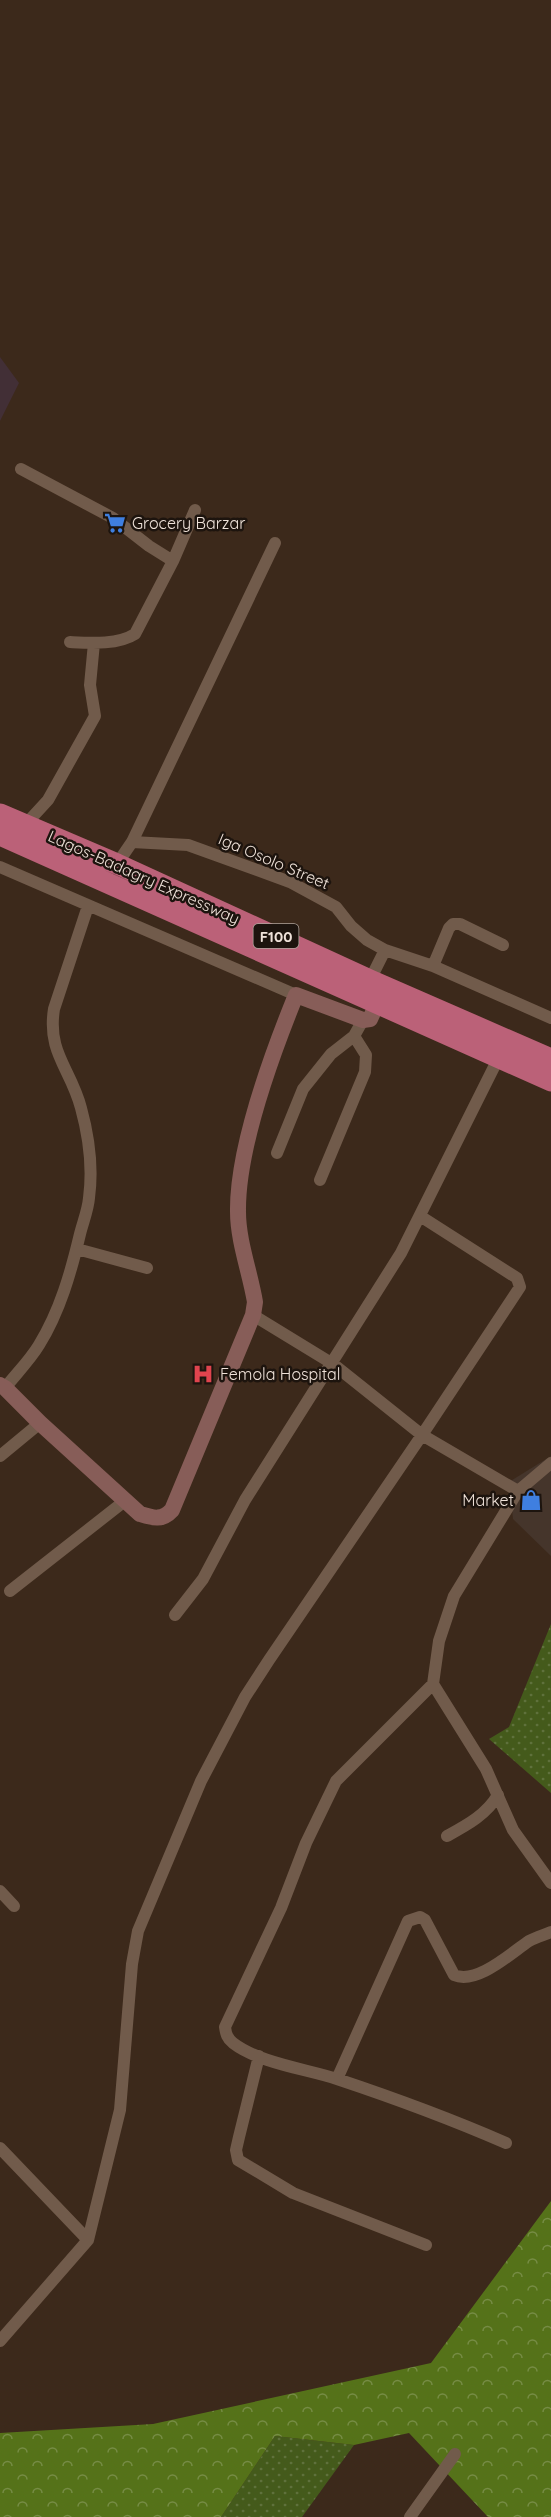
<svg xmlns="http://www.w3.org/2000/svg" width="551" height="2517" viewBox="0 0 551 2517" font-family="Quicksand,sans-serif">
<defs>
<pattern id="grass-dots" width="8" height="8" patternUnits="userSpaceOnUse" patternTransform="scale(1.5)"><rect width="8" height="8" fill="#445a1b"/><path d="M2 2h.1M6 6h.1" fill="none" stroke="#5f713c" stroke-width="1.8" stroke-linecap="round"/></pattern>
<pattern id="forest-crowns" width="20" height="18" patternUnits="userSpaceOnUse" patternTransform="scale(1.5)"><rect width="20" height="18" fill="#557219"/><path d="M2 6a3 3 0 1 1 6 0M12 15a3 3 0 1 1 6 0" fill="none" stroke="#768c45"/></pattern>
</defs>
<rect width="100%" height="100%" fill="#3c291b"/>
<path fill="#45352b" d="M551,1456V1556L513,1519L509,1482Z"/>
<path fill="#422f36" d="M0,357L19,383L0,421Z"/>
<path fill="url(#grass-dots)" d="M551,1624V1793L489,1739L509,1727Z
M275,2436L354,2445L302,2517H221Z"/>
<path fill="url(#forest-crowns)" d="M551,2201V2517H488L409,2433L354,2445L275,2436L221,2517H0V2433L153,2424L431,2363Z"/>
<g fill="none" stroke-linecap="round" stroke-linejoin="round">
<path stroke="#715b4b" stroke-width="12" d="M21,469L113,518L149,546L173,561L135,634C118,645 90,643 70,642
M173,561L195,510
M25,825L48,800L95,716L90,685L94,643
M132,842L188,845L290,882L336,907L351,926L367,940L385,950L433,966L551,1018
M117,864L132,842L275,543
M0,867L296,995
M433,966L449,928L453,924H460L503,945
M370,980L385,950
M277,1153L303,1089L331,1054L354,1036L363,1020
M320,1180L365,1072L366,1055L354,1036
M77,1249L147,1268
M253,1315L333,1364L422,1435L518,1491
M5,1388C16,1374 30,1360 39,1345C60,1311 71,1272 80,1234C83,1222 88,1210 89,1198C93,1168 89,1137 81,1108C71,1069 47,1053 54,1009L88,906
M0,1456L40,1423
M10,1591L126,1500
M175,1615L203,1579L245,1500L401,1253L499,1057
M433,1684L486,1769L513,1830L551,1883
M447,1836C467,1825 486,1815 498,1795
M0,1891L14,1906
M259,2056L239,2137L236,2150L238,2160L293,2193L426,2245
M337,2079L408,1921L420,1917L425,1920L454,1975C477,1985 511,1953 529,1941C536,1937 544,1935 551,1932
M506,2143C451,2119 394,2098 337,2079C306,2069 259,2063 233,2043C227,2038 226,2034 225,2027L281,1908L306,1843L336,1781L433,1684L439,1641L454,1596L518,1491L551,1463
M0,2148L88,2240
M0,2341L88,2240L120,2110L132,1964L138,1931L201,1781L245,1697L269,1660L422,1435L520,1287L517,1278L420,1216
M410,2517L455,2454"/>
<path stroke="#875d58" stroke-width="16" d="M0,1385L5,1388L40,1423L140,1514C153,1518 162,1521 172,1510L253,1315L255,1302C250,1272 238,1241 238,1212C237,1149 272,1054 296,995L363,1020L370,1019L377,1004"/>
<path stroke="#bb6178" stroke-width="21" d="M0,814L117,864L370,980L551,1059
M0,835L551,1081"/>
</g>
<defs>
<symbol id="supermarket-bare" viewBox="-9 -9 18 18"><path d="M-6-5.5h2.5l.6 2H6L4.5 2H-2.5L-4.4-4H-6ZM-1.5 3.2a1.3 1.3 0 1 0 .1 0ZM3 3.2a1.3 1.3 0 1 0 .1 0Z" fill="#3f7fe0" stroke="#1d140e" stroke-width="2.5" paint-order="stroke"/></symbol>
<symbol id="hospital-bare" viewBox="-9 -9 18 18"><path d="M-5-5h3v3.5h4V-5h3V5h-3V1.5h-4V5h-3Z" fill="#e0444e" stroke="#1d140e" stroke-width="2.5" paint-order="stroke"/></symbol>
<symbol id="shop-bare" viewBox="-9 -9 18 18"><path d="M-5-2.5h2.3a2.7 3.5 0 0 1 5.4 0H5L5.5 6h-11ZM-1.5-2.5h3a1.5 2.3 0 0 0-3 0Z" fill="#3f7fe0" stroke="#1d140e" stroke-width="2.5" paint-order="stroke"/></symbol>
</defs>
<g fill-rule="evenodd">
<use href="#supermarket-bare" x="100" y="508" width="30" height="30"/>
<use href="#hospital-bare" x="188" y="1359" width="30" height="30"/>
<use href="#shop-bare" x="516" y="1485" width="30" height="30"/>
</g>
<g text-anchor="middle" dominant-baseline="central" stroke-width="5" stroke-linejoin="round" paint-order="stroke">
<rect fill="#1d140e" stroke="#b0a49c" stroke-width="1.5" x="253.5" y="924" width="45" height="24" rx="4.5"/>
<g font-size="15" font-weight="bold" fill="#efe2d9">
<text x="276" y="936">F100</text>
</g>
<g font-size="16" fill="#efe2d9" stroke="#1d140e" text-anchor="start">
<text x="132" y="523">Grocery Barzar</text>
<text x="220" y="1374">Femola Hospital</text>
<text x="514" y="1500" text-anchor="end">Market</text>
</g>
<g font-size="16" fill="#efe2d9" stroke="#1d140e">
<text transform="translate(274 861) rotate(23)">Iga Osolo Street</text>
<text transform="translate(144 877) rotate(24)">Lagos-Badagry Expressway</text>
</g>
</g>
</svg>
